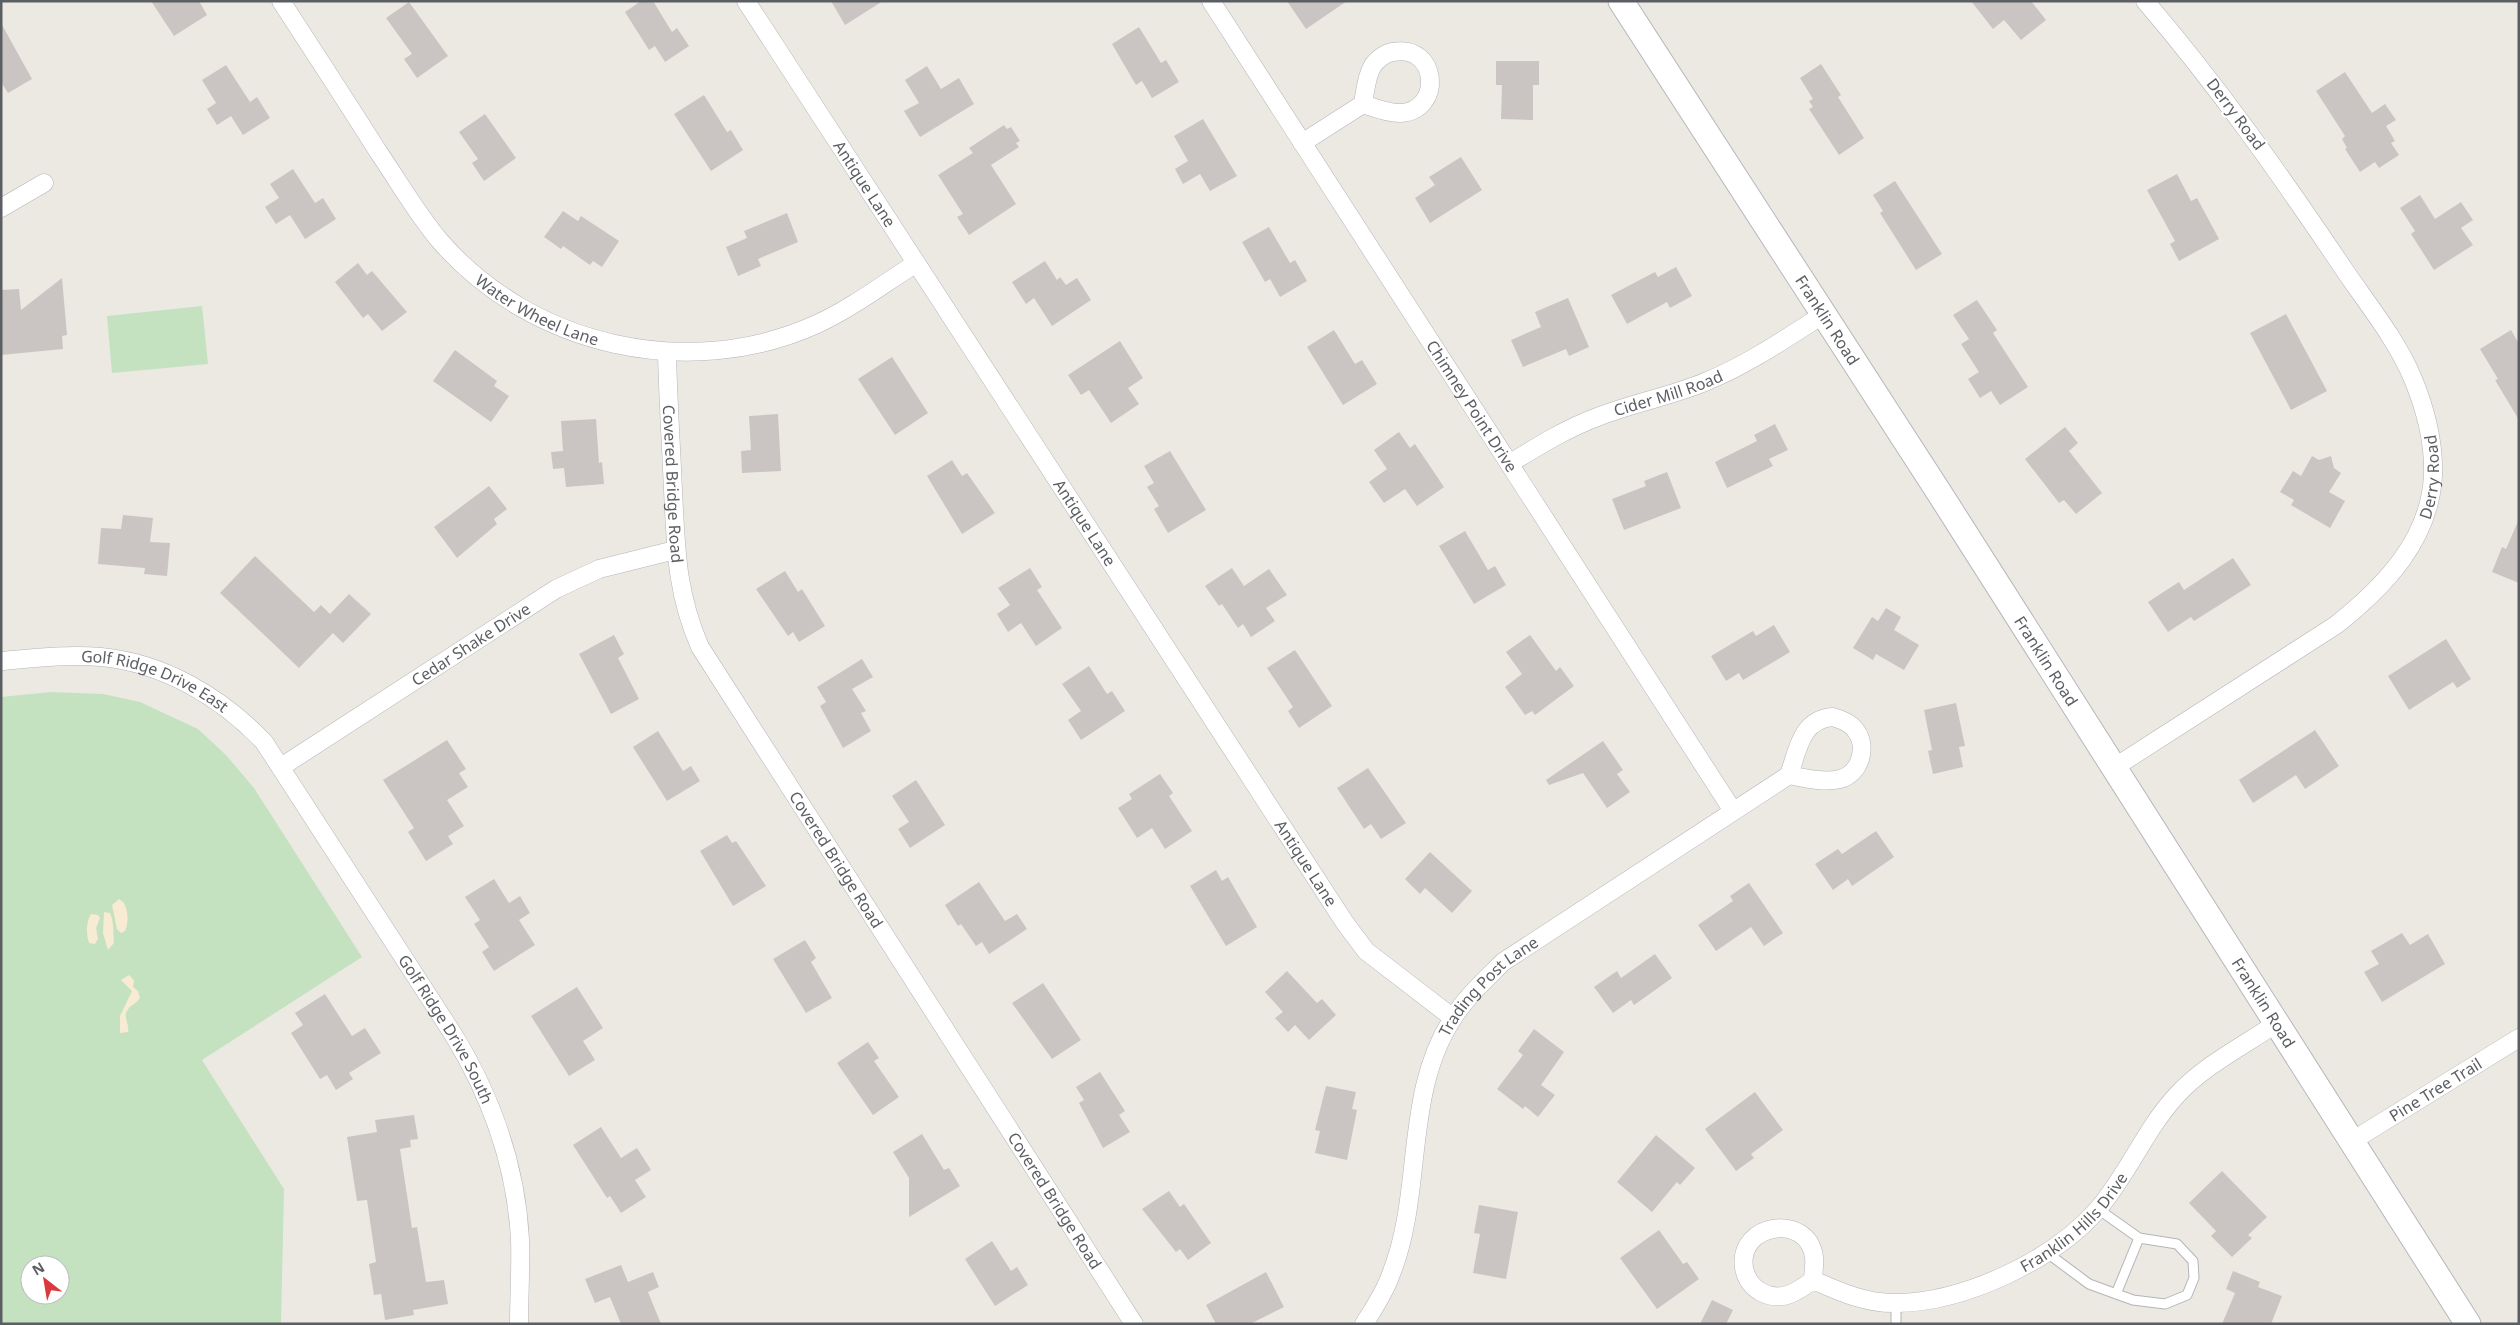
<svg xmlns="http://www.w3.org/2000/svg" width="2520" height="1325" viewBox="0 0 2520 1325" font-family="'Noto Sans',sans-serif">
<rect width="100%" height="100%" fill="#ece9e2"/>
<path fill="#c4e2c0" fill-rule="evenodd" d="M202,306L208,364L112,373L107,316Z
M51,692L103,694L140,702L198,729L226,755L254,788L362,957L202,1060L284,1189L281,1324H1V697ZM30,1265H60V1295H30Z"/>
<path fill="#f7ebd3" d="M119,899L124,903C128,911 129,922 125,931L121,933L117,929L112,905Z
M104,912L110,913C114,920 113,934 114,943L108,950L103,933Z
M91,914L98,915L100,918L96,928L98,939L95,944L89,943C86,934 86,922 91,914Z
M129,975L134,980L133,987L138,991L140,998C136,1004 130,1005 127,1011C123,1017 130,1025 128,1032L120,1033V1016L132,991L121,980Z"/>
<path fill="#cac5c2" d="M151,1H199L207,15L174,36Z
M641,1H653L672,32L677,28L689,46L665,62L655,46L649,50L625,12Z
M831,1H883L845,25Z
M1287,1H1347L1306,29Z
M1971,1H2031L2046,20L2021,40L2004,20L1993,29Z
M409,2L448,56L417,78L404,59L412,54L386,18Z
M1,23L32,79L8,93L1,82Z
M1139,27L1161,63L1166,60L1179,82L1152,98L1142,81L1136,85L1112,44Z
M1496,61H1539V85H1533V120L1501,119L1502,85H1496Z
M1821,64L1841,95L1838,97L1864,138L1839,155L1809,109L1813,107L1809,101L1813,99L1800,78Z
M226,65L250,102L257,97L270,118L243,135L231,116L217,125L207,109L216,103L202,80Z
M927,66L941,89L959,78L974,104L920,137L904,111L919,103L905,80Z
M2345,72L2372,113L2385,104L2396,120L2386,126L2395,141L2391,143L2399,155L2379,168L2375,162L2360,172L2345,149L2347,148L2342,139L2345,136L2316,91Z
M704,95L727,132L731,130L743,150L711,171L674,114Z
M485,114L516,158L484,181L472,163L478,159L459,132Z
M1203,119L1237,176L1210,191L1200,174L1183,184L1175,169L1188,161L1174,136Z
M1004,125L1007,129L1011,127L1020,141L1016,143L1019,147L991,165L1016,204L969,235L957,217L963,214L938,175L973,153L969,148Z
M1461,157L1482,190L1430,223L1415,198L1435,185L1429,177Z
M293,169L315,203L323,198L336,219L305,239L290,215L276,224L265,207L279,198L270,184Z
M2177,174L2191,201L2197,198L2219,239L2179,261L2170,244L2175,241L2147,190Z
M1895,181L1942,254L1916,270L1880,213L1883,211L1873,195Z
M2420,195L2435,219L2461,202L2473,220L2461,228L2473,245L2434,270L2411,234L2415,231L2400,208Z
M563,211L578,221L581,216L619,241L602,267L593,261L590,265L563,246L561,249L544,237Z
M787,213L798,242L758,259L761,266L738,276L726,247L747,238L744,231Z
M1269,227L1290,263L1295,260L1307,281L1280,297L1270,279L1265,282L1242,242Z
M1045,261L1057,280L1060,277L1066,285L1077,278L1091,300L1052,326L1034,298L1026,304L1012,282Z
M358,263L367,275L372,271L407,312L382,331L368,314L363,318L335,282Z
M1676,267L1692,296L1670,308L1667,302L1627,324L1611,295L1655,272L1658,277Z
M62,278L67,335L62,336L63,349L1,355V290L19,289L21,310Z
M1568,298L1589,347L1569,356L1566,349L1523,367L1511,340L1541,327L1535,312Z
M1977,300L1997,330L1993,333L2028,387L2000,405L1991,391L1980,398L1968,379L1979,372L1961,344L1969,339L1953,315Z
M2286,314L2327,391L2291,410L2250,333Z
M1334,330L1355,364L1362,360L1377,384L1343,405L1307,347Z
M2511,330L2519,344V420L2495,380L2498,379L2480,349Z
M1120,341L1143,378L1128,388L1139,404L1111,423L1089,390L1081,395L1068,375Z
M455,350L497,381L494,386L509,396L491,422L433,381Z
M892,357L928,413L895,435L858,379Z
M778,414L781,471L742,473L741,451L751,450L749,416Z
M596,419L599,463L602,462L604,484L566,487L564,468L553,469L551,452L563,451L561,421Z
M1775,424L1788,450L1769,459L1773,466L1727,488L1715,462L1757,441L1754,435Z
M2065,427L2078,443L2069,451L2102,493L2076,514L2064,500L2059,503L2025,459Z
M1399,432L1410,448L1415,444L1444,487L1417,506L1405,489L1384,503L1369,482L1387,469L1374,450Z
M1170,451L1206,510L1168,533L1154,509L1159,506L1147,487L1154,483L1144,466Z
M2312,456L2319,460L2331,456L2334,468L2341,473L2329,492L2345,501L2330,528L2291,505L2294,500L2280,492L2293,471L2301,476Z
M952,460L962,476L967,473L995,513L962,534L927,476Z
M1667,472L1681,508L1624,530L1612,499L1646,486L1644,481Z
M489,486L507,509L494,519L497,524L457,558L434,527Z
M123,515L153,518L150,542L170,543L167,576L144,574L145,568L98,564L101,528L121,529Z
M2519,519V583L2492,572L2502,547L2506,549Z
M1465,531L1488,570L1495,566L1506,585L1474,604L1439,546Z
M255,556L314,612L321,605L330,614L349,594L371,614L343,643L333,633L299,668L220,593Z
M2233,558L2251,585L2194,621L2191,617L2168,632L2148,602L2179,582L2184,590Z
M1030,568L1042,587L1037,590L1062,628L1036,646L1021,623L1008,632L997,614L1010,605L998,588Z
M1232,568L1244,586L1269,569L1287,595L1266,608L1275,621L1251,637L1243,624L1238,628L1222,604L1219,606L1205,586Z
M785,571L798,592L802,589L825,626L799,642L793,632L788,636L756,589Z
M1886,608L1901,617L1894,630L1919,645L1904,670L1876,654L1873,660L1853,648L1872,617L1878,621Z
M1774,625L1790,652L1743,680L1739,673L1726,681L1711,656L1753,631L1756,636Z
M614,635L624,654L618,658L639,699L611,714L579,654Z
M1530,635L1556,671L1560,667L1574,686L1535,715L1532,711L1525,715L1505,687L1522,674L1506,652Z
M2446,639L2471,679L2457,688L2453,682L2409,710L2388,676Z
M1295,650L1332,706L1299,728L1288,711L1293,707L1267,668Z
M862,659L873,677L852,689L866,711L861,713L871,731L843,748L820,706L826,702L817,687Z
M1089,666L1107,694L1112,691L1125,711L1081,740L1068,720L1081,711L1062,684Z
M1956,703L1965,746L1959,747L1963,767L1933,774L1928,751L1932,750L1924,710Z
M2315,730L2339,766L2305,789L2296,775L2253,803L2239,780Z
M658,731L683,771L691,766L700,781L667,801L633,747Z
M447,740L466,769L459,773L468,787L447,800L464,826L448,836L453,844L426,861L408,832L414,828L383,780Z
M1603,741L1623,770L1617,774L1630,792L1607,808L1583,773L1549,785L1546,780Z
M1368,768L1406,823L1381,839L1371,824L1364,829L1337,788Z
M1160,774L1173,793L1169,796L1192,831L1165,849L1152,828L1137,838L1118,808L1132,799L1129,794Z
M916,780L945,825L910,848L898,829L909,822L892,796Z
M1876,831L1894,857L1852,886L1848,879L1833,890L1815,864L1838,849L1842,854Z
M727,835L732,843L736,841L766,886L733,906L700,851Z
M1430,852L1472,891L1452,913L1425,888L1420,894L1405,879Z
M1216,870L1222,881L1228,877L1257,927L1226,946L1190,886Z
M494,879L509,903L520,896L530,913L519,920L535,945L494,971L482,952L489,947L474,924L480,920L465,897Z
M979,882L1005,921L1017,914L1027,929L989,954L982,942L976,946L961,924L958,926L945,905Z
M1749,883L1783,933L1764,946L1751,927L1716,951L1698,925L1733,901L1730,896Z
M2402,933L2410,945L2428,934L2445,964L2382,1002L2364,972L2379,964L2371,951Z
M805,940L816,958L811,962L832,998L806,1013L773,959Z
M1655,954L1672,978L1634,1005L1631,1000L1613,1013L1594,987L1617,971L1621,978Z
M1287,971L1317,1003L1322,999L1336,1015L1309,1040L1295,1025L1288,1032L1275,1018L1283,1012L1265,992Z
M1043,983L1081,1040L1052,1059L1012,1003Z
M577,987L603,1028L583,1041L595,1060L569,1076L531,1016Z
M325,994L352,1036L365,1028L381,1053L349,1073L353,1079L336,1090L327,1075L320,1079L291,1033L303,1025L295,1013Z
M1534,1029L1564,1052L1541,1085L1555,1095L1538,1117L1525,1106L1523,1109L1497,1089L1523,1055L1518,1051Z
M868,1042L879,1058L874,1061L899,1097L873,1115L837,1063Z
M1100,1072L1125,1111L1119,1115L1130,1132L1103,1148L1079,1103L1084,1100L1076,1087Z
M1326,1086L1356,1092L1352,1109L1357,1110L1347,1160L1315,1153L1320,1131L1315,1130Z
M1755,1092L1783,1130L1751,1154L1754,1158L1736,1171L1705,1129Z
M414,1115L418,1139L410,1140L411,1147L400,1149L412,1228L417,1227L426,1282L444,1280L448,1304L413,1310L414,1315L385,1320L381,1294L374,1295L369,1264L376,1262L367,1200L357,1201L347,1137L377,1132L375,1120Z
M601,1127L621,1158L637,1148L651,1170L635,1180L646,1197L621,1213L610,1196L607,1198L573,1145Z
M922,1134L944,1170L949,1168L960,1186L909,1217V1178L893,1152Z
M1656,1135L1695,1168L1680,1185L1677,1182L1652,1212L1617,1182Z
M2222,1171L2267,1217L2248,1235L2252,1238L2232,1257L2211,1236L2216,1231L2189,1203Z
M1169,1191L1180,1207L1184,1204L1211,1243L1188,1260L1180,1249L1176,1252L1142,1209Z
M1479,1205L1518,1212L1506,1279L1473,1273L1480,1234L1474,1233Z
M1659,1230L1683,1264L1687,1262L1699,1279L1657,1309L1620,1258Z
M992,1241L1011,1271L1017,1267L1028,1285L995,1306L965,1259Z
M621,1265L628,1282L653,1272L659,1287L648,1292L661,1324H621L610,1297L595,1303L585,1279Z
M2233,1271L2260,1282L2258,1287L2282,1296L2271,1324H2222L2235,1293L2226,1289Z
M1266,1272L1284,1307L1250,1324H1216L1206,1305Z
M1712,1300L1733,1310L1726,1324H1700Z"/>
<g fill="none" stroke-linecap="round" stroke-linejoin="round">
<defs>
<path id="lane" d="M2046,1252L2089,1284L2133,1300L2165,1304L2187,1295L2194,1278L2193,1261L2177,1244L2139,1238L2098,1209
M2116,1294L2139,1238
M1896,1324V1303"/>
<g id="street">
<path id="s1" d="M281,1C314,52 347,102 379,153C399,182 417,214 440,241C532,347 689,382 817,324C852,308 883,284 915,264"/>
<path id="s2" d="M746,1L1345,923L1366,951L1453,1018"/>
<path id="s3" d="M1211,1L1733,811"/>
<path d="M1302,143L1363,104C1375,108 1387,113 1400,113C1444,111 1438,43 1393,52C1385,53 1376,60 1372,67C1366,78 1365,92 1363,104"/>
<path d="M1,208L44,183"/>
<path id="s4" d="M667,353C668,398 671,444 673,490C676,548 676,592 700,647L1134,1324"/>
<path id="s5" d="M1509,464C1538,446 1567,428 1600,416C1634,403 1671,396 1705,382C1747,365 1785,339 1824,314"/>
<path id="s6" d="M1,661C34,658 68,654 101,657C164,663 221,697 264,742L453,1034C491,1096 516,1166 520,1239C521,1267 519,1296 519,1324"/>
<path d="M1833,717C1842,720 1851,723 1856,731C1868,747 1860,774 1840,779C1824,783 1804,778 1789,775C1798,750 1801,719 1833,717Z"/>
<path id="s7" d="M281,767L556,589L599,569L675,550"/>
<path id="s8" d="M2115,767L2336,625C2384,587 2430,540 2433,475C2434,443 2425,408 2413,379C2396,338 2365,301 2341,265C2279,173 2217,85 2145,1"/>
<path id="s9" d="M2352,1141L2519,1038"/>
<path id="s10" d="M1813,1280C1797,1292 1781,1303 1761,1292C1752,1287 1746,1278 1744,1268C1737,1223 1808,1212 1814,1257C1815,1265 1813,1273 1813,1280C1840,1292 1867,1304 1897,1303C1965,1302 2054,1260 2098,1209C2128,1174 2145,1130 2176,1096C2203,1066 2243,1046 2277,1023"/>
<path id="s11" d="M1364,1324C1374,1308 1385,1292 1391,1274C1424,1192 1403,1094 1453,1018C1466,997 1486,979 1503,962L1789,775"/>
</g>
<g id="secondary">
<path id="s12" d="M1621,1L1940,494L2468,1324"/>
</g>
</defs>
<use href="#lane" stroke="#b3b5b9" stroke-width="11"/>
<use href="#street" stroke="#b3b5b9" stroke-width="19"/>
<use href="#secondary" stroke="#b4b7bb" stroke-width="27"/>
<use href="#lane" stroke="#fff" stroke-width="9"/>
<use href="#street" stroke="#fff" stroke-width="18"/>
<use href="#secondary" stroke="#fff" stroke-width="25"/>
</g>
<g text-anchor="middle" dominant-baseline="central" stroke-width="4.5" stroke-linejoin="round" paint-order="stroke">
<g font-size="16" fill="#5b5e62" stroke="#fff">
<text transform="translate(2236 114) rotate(53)">Derry Road</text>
<text stroke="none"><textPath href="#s2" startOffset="218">Antique Lane</textPath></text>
<text stroke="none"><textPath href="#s1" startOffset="409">Water Wheel Lane</textPath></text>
<text stroke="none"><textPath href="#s12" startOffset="380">Franklin Road</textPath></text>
<text stroke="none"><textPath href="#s5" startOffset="175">Cider Mill Road</textPath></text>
<text stroke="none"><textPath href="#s3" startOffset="482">Chimney Point Drive</textPath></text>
<text stroke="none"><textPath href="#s8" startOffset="445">Derry Road</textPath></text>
<text stroke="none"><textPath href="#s4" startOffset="131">Covered Bridge Road</textPath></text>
<text stroke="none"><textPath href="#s2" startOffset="622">Antique Lane</textPath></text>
<text stroke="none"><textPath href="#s7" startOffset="226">Cedar Shake Drive</textPath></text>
<text stroke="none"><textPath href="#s12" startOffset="785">Franklin Road</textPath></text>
<text stroke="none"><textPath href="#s6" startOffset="159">Golf Ridge Drive East</textPath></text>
<text stroke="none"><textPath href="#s4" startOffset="550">Covered Bridge Road</textPath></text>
<text stroke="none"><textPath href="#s2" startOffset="1028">Antique Lane</textPath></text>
<text stroke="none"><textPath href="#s11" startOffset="370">Trading Post Lane</textPath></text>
<text stroke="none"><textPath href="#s12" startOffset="1190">Franklin Road</textPath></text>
<text stroke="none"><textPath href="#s6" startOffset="628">Golf Ridge Drive South</textPath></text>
<text stroke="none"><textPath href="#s9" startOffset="98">Pine Tree Trail</textPath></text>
<text stroke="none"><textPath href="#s4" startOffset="955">Covered Bridge Road</textPath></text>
<text stroke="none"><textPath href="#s10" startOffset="509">Franklin Hills Drive</textPath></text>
</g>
</g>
<rect width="2520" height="1325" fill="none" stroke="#5b5e62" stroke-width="5"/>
<g transform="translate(45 1280) rotate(329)"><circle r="24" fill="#ffffff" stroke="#bdbfc0"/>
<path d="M0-4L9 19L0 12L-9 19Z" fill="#da3a3e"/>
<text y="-8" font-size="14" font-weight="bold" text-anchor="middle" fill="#5b5e62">N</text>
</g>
</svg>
